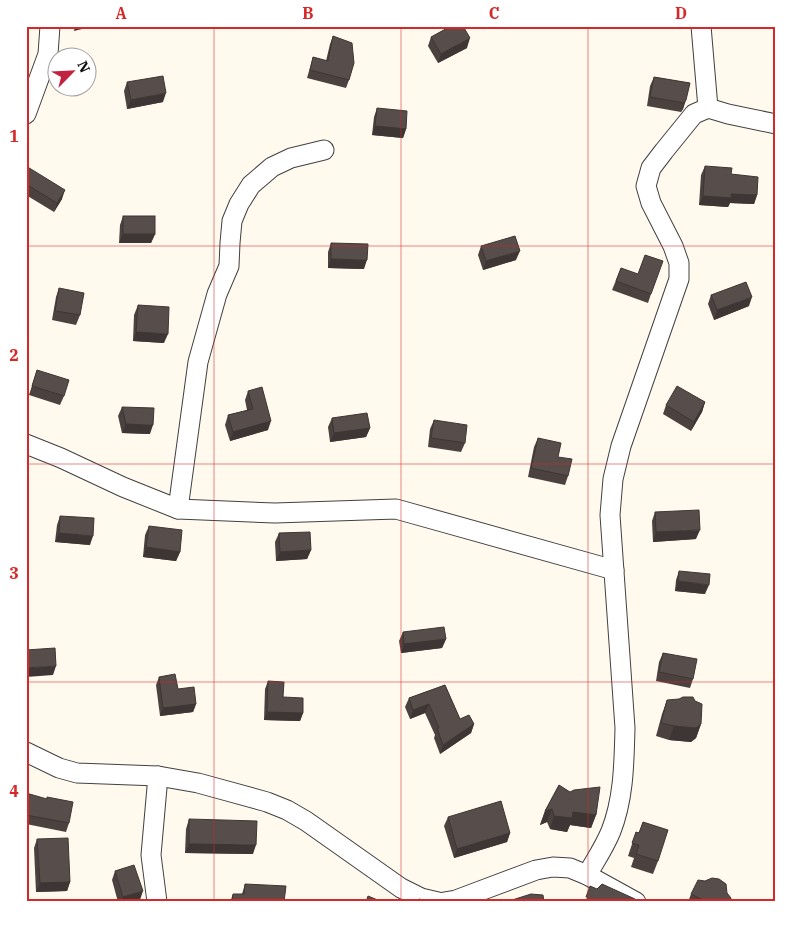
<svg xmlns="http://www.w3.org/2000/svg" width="802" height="928" font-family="'IBM Plex Serif',serif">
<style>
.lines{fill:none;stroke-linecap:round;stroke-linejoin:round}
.minor-casing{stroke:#414141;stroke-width:21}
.minor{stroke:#fff;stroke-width:19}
.wall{fill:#4b4240}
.shaded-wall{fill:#3d3634}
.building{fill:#574d4a;stroke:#3d3634}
.grid{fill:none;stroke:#d62828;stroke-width:1;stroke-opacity:0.55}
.neatline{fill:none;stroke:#d62828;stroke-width:2}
.grid-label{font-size:16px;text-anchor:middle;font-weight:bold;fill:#d62828}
</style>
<rect width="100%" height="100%" fill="#fff9ee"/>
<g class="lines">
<g class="minor-casing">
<g id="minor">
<polyline points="701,26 708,108"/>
<polyline points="26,114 48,54 50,26"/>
<polyline points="26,444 61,458 123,487 178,509 275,513 396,509 614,570"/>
<polyline points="178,509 198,362 217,294 229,266 230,243 232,221 239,204 251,185 272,167 291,158 324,150"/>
<polyline points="26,752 59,768 77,773 158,776 198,783 267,802 287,810 306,821 401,888 421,898 438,902"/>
<path d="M587,875C595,861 605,846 611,831C624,798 624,762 625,728L610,515L613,479L621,446L679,279V263L673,246L651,203L646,186L651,168L664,151L694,114L708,108L728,114L776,124"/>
<polyline points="157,902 151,855 158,776"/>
<polyline points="444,902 456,900 536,870 553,867 570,868 587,875 636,902"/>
</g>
</g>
<use href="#minor" class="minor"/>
</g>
<g class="wall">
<polygon points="333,36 349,80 346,88 307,78 313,57 326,61 330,44"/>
<polygon points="431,37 467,48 438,63 428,46"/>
<polygon points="654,77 690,83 683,109 681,112 647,106 650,86"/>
<polygon points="127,82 163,102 127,109 124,91"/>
<polygon points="377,108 406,129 403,138 372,135 374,117"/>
<polygon points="26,166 62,199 54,212 26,195"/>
<polygon points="705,166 731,174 757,195 754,204 730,203 728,207 699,205 701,175"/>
<polygon points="123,216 155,234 151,243 119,243 120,225"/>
<polygon points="331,243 364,269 328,268 328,252"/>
<polygon points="481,246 516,260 483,270 478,255"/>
<polygon points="621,268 651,294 648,303 612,290"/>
<polygon points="59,288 80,315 76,325 52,320 56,297"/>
<polygon points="711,295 749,306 714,320 708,304"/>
<polygon points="138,305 164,343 133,341 134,315"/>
<polygon points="37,370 64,396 60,405 29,395"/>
<polygon points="248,391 268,430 230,441 225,425 228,415 247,410 245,400"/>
<polygon points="705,402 702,412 691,431 663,414 666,405"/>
<polygon points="122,407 150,434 122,433 118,416"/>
<polygon points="332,418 370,428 366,437 330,442 328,427"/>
<polygon points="434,420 465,443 461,452 428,447 430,429"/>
<polygon points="538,438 558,457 568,476 565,485 528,477 534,447"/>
<polygon points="655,512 696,539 653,542 652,521"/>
<polygon points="60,516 90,545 55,542 57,525"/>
<polygon points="149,526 180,552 176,561 143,557 145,535"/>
<polygon points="279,533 311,550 307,559 276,561 275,542"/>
<polygon points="679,571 705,594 675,591 676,580"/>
<polygon points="403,632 446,639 442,648 401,653 399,641"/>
<polygon points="663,653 693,679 690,688 656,681 659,662"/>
<polygon points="159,677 178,689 196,704 193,712 160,716 156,685"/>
<polygon points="268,681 283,697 303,713 300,721 264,720 265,689"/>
<polygon points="445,685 460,719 474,724 471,733 440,754 434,738 435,735 425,713 410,719 405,707 409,698"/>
<polygon points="667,700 701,724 696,738 691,742 669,740 656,736 662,714"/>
<polygon points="559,785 596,815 591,828 570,825 567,832 550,829 547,822 540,825 545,811"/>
<polygon points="26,793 69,823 66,832 26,824"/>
<polygon points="448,817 510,833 507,842 454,858 444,826"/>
<polygon points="189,819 253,854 185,853 186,829"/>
<polygon points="643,822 658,861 653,874 631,867 634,858 628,856 636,832 639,833"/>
<polygon points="37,839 70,882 67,891 36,892 34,848"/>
<polygon points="115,871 140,900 134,902 118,902 112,880"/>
<polygon points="245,884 284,902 230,902 233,894 242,894"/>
<polygon points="727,893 730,902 688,902 691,894"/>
</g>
<g class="shaded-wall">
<polygon points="75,26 94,26 74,31"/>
<polygon points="470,38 467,48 438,63 441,54"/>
<polygon points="166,93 163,102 127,109 131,100"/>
<polygon points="686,100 683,109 681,112 684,103"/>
<polygon points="375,126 406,129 403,138 372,135"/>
<polygon points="65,190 62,199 54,212 57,203"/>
<polygon points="731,194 757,195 754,204 730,203 728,207 699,205 703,196"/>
<polygon points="123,234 155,234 151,243 119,243"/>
<polygon points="520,251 516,260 483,270 486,261"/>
<polygon points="331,259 367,260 364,269 328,268"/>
<polygon points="752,297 749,306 714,320 717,310"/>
<polygon points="136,332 168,334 164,343 133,341"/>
<polygon points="705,402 702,412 691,431 694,422"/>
<polygon points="271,421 268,430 230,441 233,432"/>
<polygon points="126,424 153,425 150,434 122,433"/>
<polygon points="370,428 366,437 330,442 334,433"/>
<polygon points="700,530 696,539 653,542 656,532"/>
<polygon points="59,533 93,536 90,545 55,542"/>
<polygon points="146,547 180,552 176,561 143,557"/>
<polygon points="311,550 307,559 276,561 280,552"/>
<polygon points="678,581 709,585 705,594 675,591"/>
<polygon points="446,639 442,648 401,653 404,644"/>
<polygon points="56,666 53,675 26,677 26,668"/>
<polygon points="196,704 193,712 160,716 163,708"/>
<polygon points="429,704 425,713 410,719 413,710"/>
<polygon points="267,712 303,713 300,721 264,720"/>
<polygon points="474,724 471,733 440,754 443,745"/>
<polygon points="701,724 696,738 691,742 669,740 674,726"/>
<polygon points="552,809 547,822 540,825 545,811"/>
<polygon points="573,812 596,815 591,828 570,825 567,832 550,829 554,816"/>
<polygon points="510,833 507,842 454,858 457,849"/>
<polygon points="189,844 256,845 253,854 185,853"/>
<polygon points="70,882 67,891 36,892 40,883"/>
<polygon points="143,891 140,900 134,902 122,902 123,897"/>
</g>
<g class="building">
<polygon points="451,26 463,26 470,38 441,54 431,37"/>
<polygon points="333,36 352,43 354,63 349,80 310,70 313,57 328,61"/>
<polygon points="163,76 166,93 131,100 127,82"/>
<polygon points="654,77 690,83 686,100 684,103 650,97"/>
<polygon points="377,108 407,111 406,129 375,126"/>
<polygon points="26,166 65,190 57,203 26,184"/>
<polygon points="705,166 732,168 731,174 758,177 757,195 731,194 732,198 703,196"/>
<rect x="123" y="216" width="32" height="18"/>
<polygon points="515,236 520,251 486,261 481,246"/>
<polygon points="331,243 368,244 367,260 331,259"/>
<polygon points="645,255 663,261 651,294 616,281 621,268 638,274"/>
<polygon points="746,282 752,297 717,310 711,295"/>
<polygon points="59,288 84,293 80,315 55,311"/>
<polygon points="138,305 169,307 168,334 136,332"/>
<polygon points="37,370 69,380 64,396 32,386"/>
<polygon points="677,386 705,402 694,422 666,405"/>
<polygon points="262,387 271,421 233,432 228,415 253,409 248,391"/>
<polygon points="122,407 154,408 153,425 126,424"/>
<polygon points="367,413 370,428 334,433 332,418"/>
<polygon points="434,420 467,425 465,443 431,438"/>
<polygon points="538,438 561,443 558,457 572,459 568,476 531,468"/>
<polygon points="699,510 700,530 656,532 655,512"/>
<polygon points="60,516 94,518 93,536 59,533"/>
<polygon points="149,526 182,530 180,552 146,547"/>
<polygon points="310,532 311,550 280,552 279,533"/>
<polygon points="679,571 710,574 709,585 678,581"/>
<polygon points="444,627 446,639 404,644 403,632"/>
<polygon points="55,648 56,666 26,668 26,650"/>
<polygon points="663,653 697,659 693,679 659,672"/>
<polygon points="175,674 178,689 194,687 196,704 163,708 159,677"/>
<polygon points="268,681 284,682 283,697 303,698 303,713 267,712"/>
<polygon points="445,685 460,719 469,715 474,724 443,745 437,728 439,728 429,704 413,710 409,698"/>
<polygon points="683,697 693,697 695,701 702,704 701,724 696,728 674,726 661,723 667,700 679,699"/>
<polygon points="559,785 570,792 574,790 600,787 596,815 573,812 572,818 554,816 552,809 545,811"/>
<polygon points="26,793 47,799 47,797 73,802 69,823 26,815"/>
<polygon points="501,801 510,833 457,849 448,817"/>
<polygon points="189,819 257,821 256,845 189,844"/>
<polygon points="643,822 668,830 658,861 636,854 639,845 632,843 636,832 639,833"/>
<polygon points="68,838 70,882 40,883 37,839"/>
<polygon points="134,865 143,891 123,897 115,871"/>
<polygon points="712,878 719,879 726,884 727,893 731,898 730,902 702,902 703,900 691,894 698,880 705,881"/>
<polygon points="245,884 286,886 284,902 266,901 266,902 232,902 233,894 244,894"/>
<polygon points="602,884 635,899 633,902 585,902 588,897 586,897 590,886 597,889"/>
<polygon points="531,894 543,895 544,902 509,902 509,901"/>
<polygon points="368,896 380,901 379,902 366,902"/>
<polygon points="419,899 430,902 418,902"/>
</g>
<path class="grid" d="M214,26V902M401,26V902M588,26V902M26,246H776M26,464H776M26,682H776"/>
<rect width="802" height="928" fill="none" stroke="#ffffff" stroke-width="55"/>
<g transform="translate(72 72) rotate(66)"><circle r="24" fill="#ffffff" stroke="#9f9f9f"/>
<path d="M0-4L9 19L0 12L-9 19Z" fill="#c2213f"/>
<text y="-8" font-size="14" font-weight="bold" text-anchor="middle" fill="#0e0e0e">N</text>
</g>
<rect x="28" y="28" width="746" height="872" class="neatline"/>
<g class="grid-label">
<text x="121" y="19">A</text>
<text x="308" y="19">B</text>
<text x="494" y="19">C</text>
<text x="681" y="19">D</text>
<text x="14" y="142">1</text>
<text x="14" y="361">2</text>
<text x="14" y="579">3</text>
<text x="14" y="797">4</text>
</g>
</svg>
